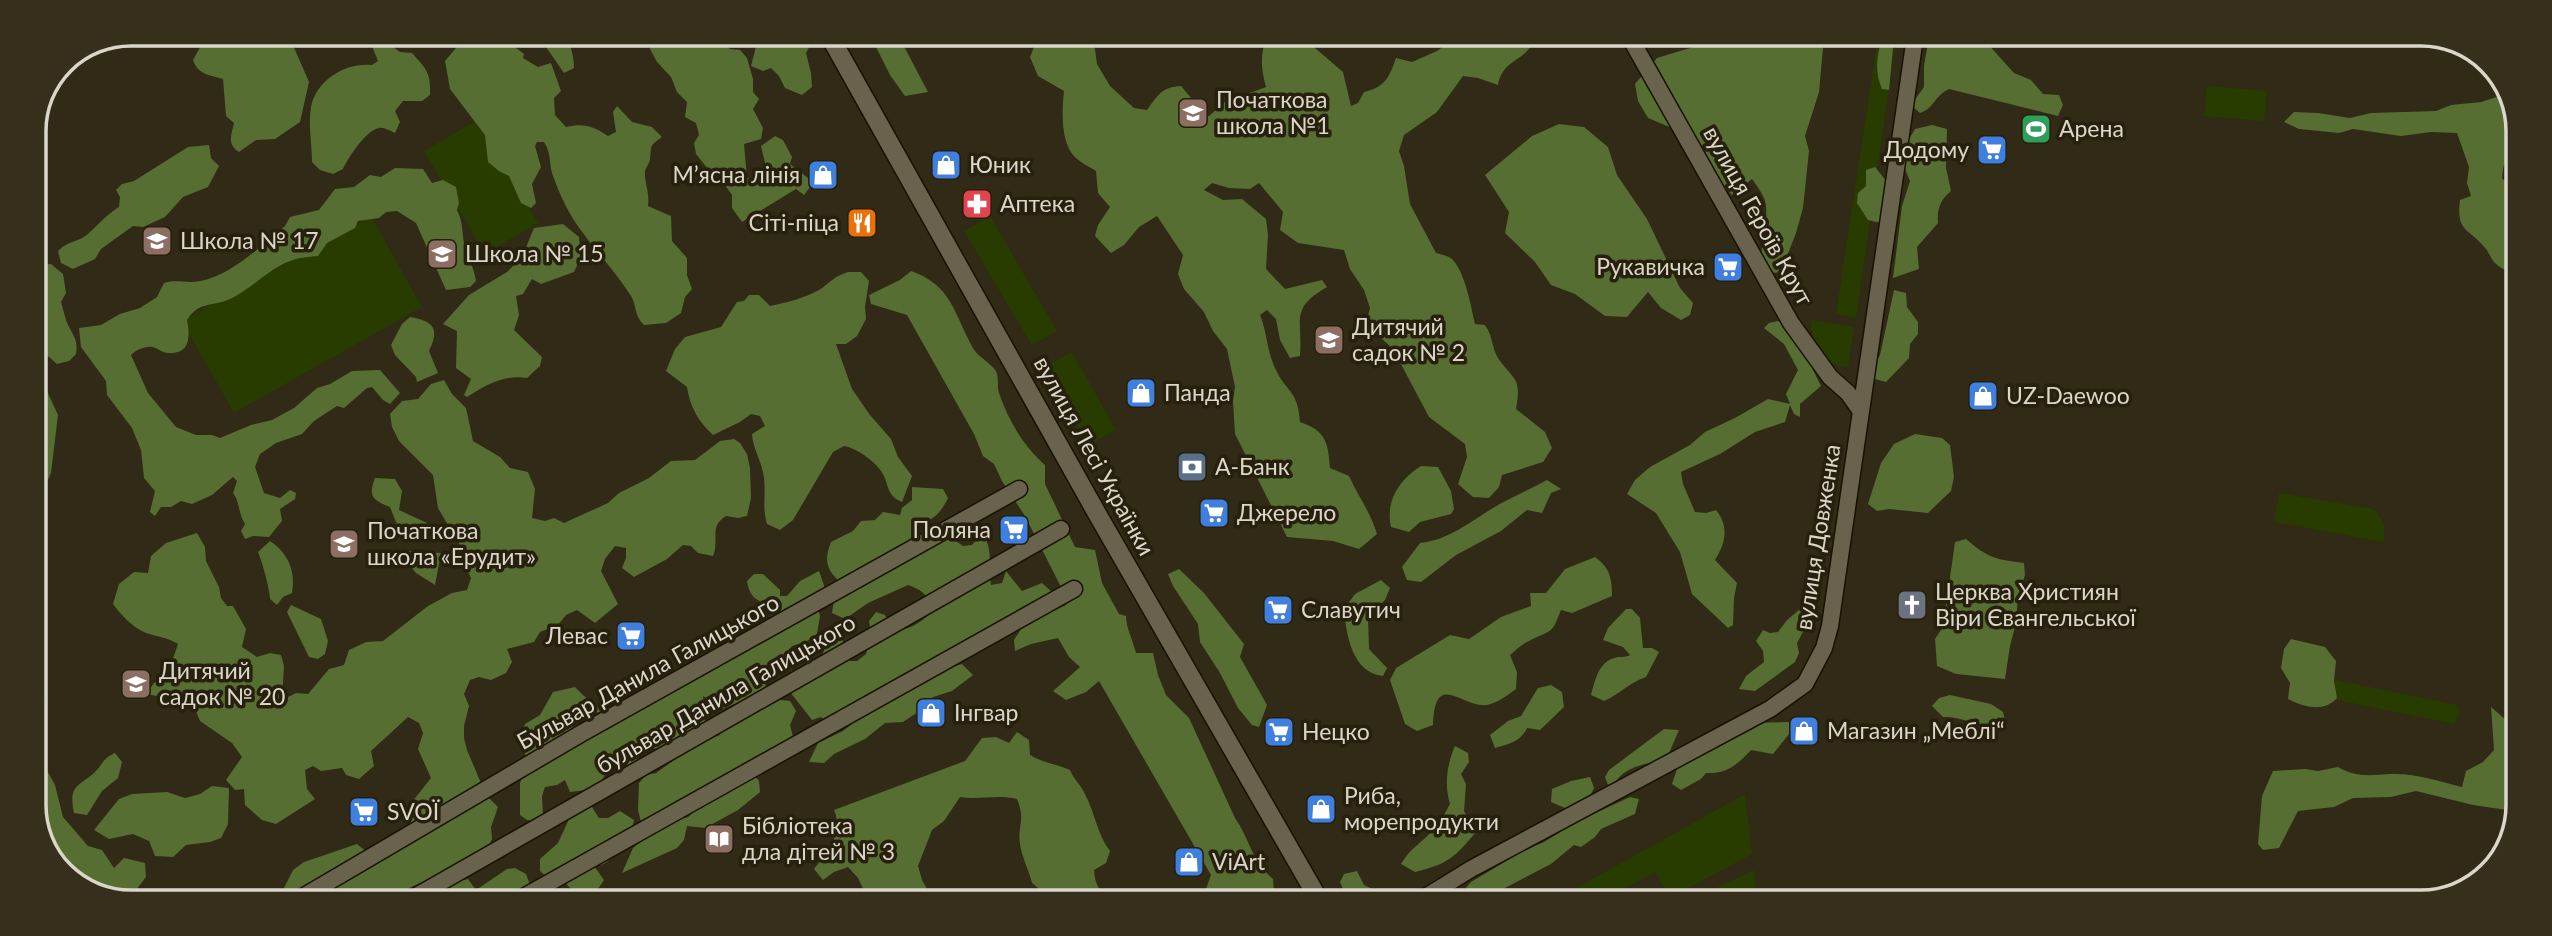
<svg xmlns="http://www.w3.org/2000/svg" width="2552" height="936" font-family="Lato,sans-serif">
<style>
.green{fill:#283c00}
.forest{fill:#566e31}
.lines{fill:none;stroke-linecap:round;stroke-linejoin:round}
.street-casing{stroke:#181202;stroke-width:19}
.secondary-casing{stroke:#181202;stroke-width:21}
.street{stroke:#69624c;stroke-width:16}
.secondary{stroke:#69624c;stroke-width:18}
.labels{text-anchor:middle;stroke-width:7;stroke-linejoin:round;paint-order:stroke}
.poi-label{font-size:23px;fill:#dad6ca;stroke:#27200d;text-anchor:start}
.street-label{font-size:23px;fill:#dad6ca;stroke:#27200d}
.rim{fill:none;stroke:#dad6ca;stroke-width:3.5}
</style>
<rect width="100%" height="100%" fill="#302a16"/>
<g class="green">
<polygon points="1878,37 1896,37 1856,318 1836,314"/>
<polygon points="2207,86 2267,91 2264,121 2204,116"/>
<polygon points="477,120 538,223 485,254 424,151"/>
<polygon points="371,216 422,307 234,413 182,321"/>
<polygon points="990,216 1057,331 1032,345 964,231"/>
<path d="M1811,320L1854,327L1848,367C1823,367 1811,342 1811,320Z"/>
<polygon points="1072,352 1116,430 1087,445 1044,368"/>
<polygon points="2279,493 2374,509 2384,523 2384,542 2274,522"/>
<polygon points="2311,675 2458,705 2459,715 2454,724 2308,694"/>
<polygon points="1745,794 1752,854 1670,898 1655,872 1619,892 1622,899 1617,901 1553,901"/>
<polygon points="1754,870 1757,901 1726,901 1718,887"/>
</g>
<g class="forest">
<path d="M204,33L276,34L292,43L309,82L300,122L275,139L256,140L239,152C227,144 231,136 234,123L226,116L223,79C210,75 198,75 193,60L204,40Z"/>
<path d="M363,34H394L393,47L400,52L412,53C426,69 431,72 430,95L422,101H403L395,111L400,122L395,133C390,131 384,127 379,128C366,130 348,158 343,169L333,174L320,170L312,162C312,145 308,124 311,107C316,80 346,62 372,65L378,61L369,39Z"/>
<path d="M472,34C490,34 510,42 524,54L523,58L538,67L551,63L561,91L554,98L555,115L566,127C584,123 593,126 608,136L616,132L613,112L617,106L632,122L652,127L662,137C648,147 652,145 650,160C649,164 646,167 645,171C644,182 650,193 648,206L671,216L672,241L687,258V275L692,289L685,297L681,313L666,323L644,325C634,316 637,306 631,296C611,264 577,233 562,198C558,190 555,181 552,173C549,161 551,153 544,142H537L535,146L541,167L532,184L536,203L531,208L521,203L509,176L499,171L488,162L485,135L450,89L445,61L466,36Z"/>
<path d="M537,34H570C569,48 574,53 574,68L564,73Z"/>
<polygon points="646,34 720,35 720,41 730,49 740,50 747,58 753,79 753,92 759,99 753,109 763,128 761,139 744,144 747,178 761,183 765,163 761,146 775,136 783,140 792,157 790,164 808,178 810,187 804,195 796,189 742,222 732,208 732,195 718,175 712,174 696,154 694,143 699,135 696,123 685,117 687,102 677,92 671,77 657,62 650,49"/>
<polygon points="759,35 810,35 812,42 806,53 811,73 812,87 802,95 785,88 779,76 771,68 763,71 751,66"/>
<polygon points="870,35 898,35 928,92 905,96 890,75"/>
<path d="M1039,35H1093L1097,64L1110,86L1134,108L1147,110C1158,95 1162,87 1181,86L1192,99L1196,118L1209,116L1225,102L1266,87C1261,69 1260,56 1266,38L1308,42L1343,72L1351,106L1358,103L1364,92C1385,87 1389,78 1396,58L1412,62L1437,51L1458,36H1535C1529,62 1503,57 1498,85L1478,78L1463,76L1437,112L1404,135L1399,151L1404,166L1410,204L1436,253C1442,255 1447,255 1452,259C1465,272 1471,306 1475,324L1485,325C1493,336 1492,349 1498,358C1514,381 1522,377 1516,409L1545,432L1552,448L1543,462L1502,475L1499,487L1489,498L1473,497L1458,484L1467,457L1465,444L1429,417L1393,349L1366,324L1370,308L1364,290L1350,269L1344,250L1298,243L1280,230L1283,212L1259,183L1250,189L1229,188L1212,183L1204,190L1223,200L1242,199L1266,219L1268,235L1266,269L1285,289L1322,280L1327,287C1289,309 1303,319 1300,356L1290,358L1280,340L1276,319L1267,310L1260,315C1267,332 1267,351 1275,368C1286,393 1298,389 1300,422C1326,431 1328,442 1330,468L1349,476C1358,496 1371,513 1377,534L1359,549L1333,541L1287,537L1235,434L1233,401L1235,387L1227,349L1213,331L1204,312L1184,289L1178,274L1183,255L1157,216L1139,227L1124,245L1111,253L1095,236L1098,225L1110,207L1098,193L1096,171C1090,167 1081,163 1076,158C1060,144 1062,110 1064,91L1038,76L1030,57Z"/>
<path d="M1726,37H1824L1819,92L1805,136L1809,151L1803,208L1796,233L1784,264V272L1770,273L1759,270C1760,252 1771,213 1764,198C1761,191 1756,185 1752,179L1732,195L1672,128L1648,118L1638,101L1635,84L1657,58Z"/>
<path d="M1887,37H1894L1889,90L1882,89C1875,73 1876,57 1882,40Z"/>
<path d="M1929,37H1986L1987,43L2014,73L2031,80L2043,94L2059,95L2063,105L2058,116L1949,89C1933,97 1935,108 1920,113L1911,105L1924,87V66Z"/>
<path d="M2500,96L2508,97L2519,123L2518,140C2507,149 2503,164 2502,178L2518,197L2517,285C2511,269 2506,273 2495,263C2491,259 2489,253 2486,249C2468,227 2456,233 2460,200L2471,196L2467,183L2469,167L2457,133L2431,132L2401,136L2353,129L2339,133L2299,129L2284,122L2294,112L2318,113L2350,118L2371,113L2436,111L2451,105L2481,102Z"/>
<polygon points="1559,124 1584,127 1608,147 1617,175 1647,219 1680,288 1693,303 1690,315 1681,320 1661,308 1648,292 1627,317 1605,316 1575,294 1551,285 1535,262 1505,233 1509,212 1485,175 1532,136"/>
<path d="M1932,125L1947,129L1946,168L1951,191C1940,200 1937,209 1938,223L1917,247L1919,269L1893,278L1902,206L1910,181L1902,162L1905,146L1915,129Z"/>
<path d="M209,145L211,158L219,166L208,187L183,197L165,217L143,227L133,226L101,249L95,259L73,269L61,263L58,251C67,241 79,242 88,234C99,224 106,215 119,207L120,197L116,190L122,184L134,181L188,147Z"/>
<polygon points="1875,167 1891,187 1885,224 1868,220 1857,203 1858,193 1866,186 1866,170"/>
<path d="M395,168L423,169L432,183L443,180L456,187L459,203L457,210C463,222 462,231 464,243C467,256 474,267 476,281L470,287L446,290L416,223L397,211L386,212L379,218L358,221L355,228L327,243L318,256C311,257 303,257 296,259C271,266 253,288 230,299C212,307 199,301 187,320C190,335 191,355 168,353C162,353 158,348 152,347C145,346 136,350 131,355L148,393L176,427L196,435H212L220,438L251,425L272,420L294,408L317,388L330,384L352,371L380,370L400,393L390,404L383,400L372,387L367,388L344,408L337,406L314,421L302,434L276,443L260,454L255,467L264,493L280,498L290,490L296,493L295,499L280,509L282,521L269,537L253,536L245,539L241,531L245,524C238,513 240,502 233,493L237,481L233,477L212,495L192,504L181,501L171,507H161L155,516L150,512L155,491L144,478L141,450L132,428L107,395L106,381L81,347L79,328L101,325L120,314L140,308L157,297L164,283C176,280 180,282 191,282C226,281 259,247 285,226L290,217L319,210L335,189L354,187L370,175L381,177Z"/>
<path d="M563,224L579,237L581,257L574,272L541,284L532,279L523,294L516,296L519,315L514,330L542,357L540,366L527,378C504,374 486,385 467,397L464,395L471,379L456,368L457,331L443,324L469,295L507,272L522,257L534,228Z"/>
<path d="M51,264L63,274L66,293L61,302C63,308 64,314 66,320C71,334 79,338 76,354L69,361L57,364L41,350L36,351V362L33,364V265Z"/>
<path d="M911,271C952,285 954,314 973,348C978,357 990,362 996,371C999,377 997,386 999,393C1009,422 1023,445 1045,465V484L1075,547L1095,550L1102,583L1119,614L1126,616C1126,628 1133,640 1136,653H1153L1158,675L1166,695L1189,718L1235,818C1251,841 1250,859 1273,879L1274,895L1272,900H1202L1211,875L1099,681L1086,692L1066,700L1053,691L1080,667L1069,657L1058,638L1031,644L1015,651L1014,640L1025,623L1066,605L1063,591L1025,516L1002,481L994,464L983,456L974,434L907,315L871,304L869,295L900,280Z"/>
<path d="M848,272H861L869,281L865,307L866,319L857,336L846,344H836L852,389L870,415L891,439L898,457L912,476L902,502C888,496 889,488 884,476C878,463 857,448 844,446L833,452L793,520L780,530L767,524C762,508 766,494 764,478C762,461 753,450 752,434L765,426L760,416L751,414L740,422L713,435C698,421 690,407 687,387L666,371L675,349L685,337L721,327L737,302L744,301L749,295H759L770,306C785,303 805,298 819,290C830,283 834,276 848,272Z"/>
<polygon points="1894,290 1906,293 1907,307 1918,322 1918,334 1910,344 1909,358 1886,382 1871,378 1871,372 1880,355"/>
<path d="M410,317C434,321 440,329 429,351L438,373L417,382L416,377L395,355L391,345L402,324Z"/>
<path d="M1778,321L1795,334L1821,386L1800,404V417L1794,414L1790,405L1785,422L1755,432L1720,454L1681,472L1683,484L1695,512L1706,513L1716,510C1729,526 1726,543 1715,560L1737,583L1734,598L1733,625L1728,628L1692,594L1680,552L1656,513L1627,494L1635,480L1650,467L1690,445L1705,432L1735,418L1768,399L1790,404L1786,394L1798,370L1784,344L1764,328L1769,323Z"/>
<polygon points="40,376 58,415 51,473 45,486 33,497 33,377"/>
<path d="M444,380L452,394L466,408L473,441L500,457L510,468L528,472L535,489L532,518L545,521L554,518L564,523L608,503L619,493L649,478L671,461L695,460L720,441L734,439L740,443L747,454L750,468L751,498L747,516L738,518L726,516C708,527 720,540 713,556L698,553L691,546L683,545L667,559L634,577L622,568L626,558V548L615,546L605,559L601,571L618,604L595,623L577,610L566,615L558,625L540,632L534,642L507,649L512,662L506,673L491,680L479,677L470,680L464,694L469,706L464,726V738L467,750L486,795L498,807L491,827L492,839L485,853L405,890L386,892L375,889L372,898H279L293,870L304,862L357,844L368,853L408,829L412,818L408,807L431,778L418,749L423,733L419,723L408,717L371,751L374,766L359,779L346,775L342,768L321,771L313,766L305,770L307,789L315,799L276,824L262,820L245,805L244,789L235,790L226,780L242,757L232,743L200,721L192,701L176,689L163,697L146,694L154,683L167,676L178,644C167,637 158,637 146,633C132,627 122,616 113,604L119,584L134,572L148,573L151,556L166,543L197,533L205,547L206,561L219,587L221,598L227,606H233L246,629L242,647L257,657L270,653L281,655L284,666L282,700L296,693L308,694L329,669L344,665L349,650L366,642L383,641L428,606L452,593L467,590L471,578L459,553V535L448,525L438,508L433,475L399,441L392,427L390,414L402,401L418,399L431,384Z"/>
<polygon points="1915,434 1942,438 1950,445 1954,477 1951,491 1928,513 1889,509 1877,511 1868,504 1881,463 1894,444"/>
<path d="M1421,466L1438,467L1451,491L1454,509L1451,514L1420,522L1409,532L1391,527C1385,501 1400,479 1421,466Z"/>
<path d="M375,478L395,479L402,491L399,510L427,523L429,528L423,534L402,537L390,507C372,500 368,496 375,478Z"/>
<path d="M1547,480L1561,489L1551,493L1542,513L1527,510L1501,531L1456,555L1421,582L1407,580L1402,567L1420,543C1450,540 1472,520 1498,505C1514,496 1531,489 1547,480Z"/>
<path d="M912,487L943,489L948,498C940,515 932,520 915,527L911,543L941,530L963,546L972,545L980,536L985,537C993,554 988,567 991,585L1002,583L1006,571L1022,591L1042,583L1053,593L831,725L821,717L812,720L790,692L821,659L829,635L837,634L847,646L850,661H857L866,654L871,632L869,621L876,612L885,615L893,631C909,630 918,624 930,614C927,595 927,592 908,585L868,603L845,619L832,613L837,579C825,568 825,557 831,542L853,531L861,521L875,520L883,512L900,515L902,508L912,500Z"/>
<path d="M1966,539C1989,559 1996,559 2024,563L2025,575L2018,596L2016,623L2010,646L2005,679L1956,674L1937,666L1935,639L1943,627L1955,542Z"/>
<path d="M270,541C288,553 296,571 292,593L283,597L277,605L270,599C270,590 262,561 258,552Z"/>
<polygon points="408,551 441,553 435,585 416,573 401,555"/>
<path d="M1595,557C1610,568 1612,578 1612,596L1572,613L1561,610C1551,636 1552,629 1529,641C1522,644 1516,650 1510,655L1517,672L1516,689C1508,695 1497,703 1487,705C1461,708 1435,669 1433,725L1417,731L1405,724L1390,680L1396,668L1450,635L1469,639L1501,617L1531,606L1530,593H1546L1565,569Z"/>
<polygon points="1179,569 1204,593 1244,644 1240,657 1267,705 1259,727 1252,725 1238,708 1220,673 1200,642 1198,624 1173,586 1168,574"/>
<path d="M819,571L826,591L816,599L820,616L817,634L806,642L792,646L784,655L770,661L762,670L766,687L759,694L722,709L703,696L705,723L675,745L646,750L630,766L617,760L609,764C604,785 592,790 570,792L565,780L557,785L545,787L542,796L543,814L537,821L527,820L520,815V783L529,759L520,748V737L525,724L540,715L553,692L575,687L585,697L595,701L600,712L591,713L583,706L577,709L571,717L575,734L773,618L770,607C757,599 750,599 747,581L754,574H763L780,590V596H787L800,581Z"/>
<path d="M1381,580L1390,588L1385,600L1368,616L1369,649L1387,668L1383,676C1352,673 1346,634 1344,609L1355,594Z"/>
<polygon points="291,605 321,619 328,641 325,654 318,659 309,657 287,612"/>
<path d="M1626,609H1632L1640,618L1643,648H1652L1659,652L1646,677C1630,682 1620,694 1604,701L1591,695C1595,681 1598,663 1614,658C1620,656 1624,658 1630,655L1623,647L1603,640L1608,628Z"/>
<polygon points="1799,610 1808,617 1804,630 1797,643 1799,653 1795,662 1755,691 1739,689 1746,676 1764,662 1763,651 1756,641 1763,630 1770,633 1778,632 1787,620"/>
<path d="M2291,639L2325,647L2336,661L2334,681L2337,698C2324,713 2303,707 2288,699L2290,683L2281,668L2284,649Z"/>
<polygon points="962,664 973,675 952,691 933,697 921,710 903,722 885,723 865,739 834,754 824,763 809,762 818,743 843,731 877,704 914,681 931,679 945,669"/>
<path d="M33,675C55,688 49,713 33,729Z"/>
<path d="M1551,685L1562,692L1564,707L1540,730L1527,728C1521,742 1509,744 1495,748L1490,735L1508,721L1521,716L1538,688Z"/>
<path d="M1950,695L1991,704L2003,712L2005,720C1982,733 1967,716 1943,717L1932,706L1939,698Z"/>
<polygon points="773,699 790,701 796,711 790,725 794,741 641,822 638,810 639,783 646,775 656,773 695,745 707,738 718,736 729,725 760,710"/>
<path d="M2491,707L2513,726L2515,722L2514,811L2473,805L2416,791L2391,797L2353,798L2334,807L2298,811L2279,848L2263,850L2258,844L2262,796L2273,771L2305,769L2318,771L2338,767C2357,778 2370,775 2391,774C2415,773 2439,781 2462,787L2466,771L2483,762L2494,750Z"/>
<path d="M1789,722V734L1773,754L1751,750C1737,765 1727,774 1706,773L1701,779L1681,790L1672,784L1678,766L1751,723Z"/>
<path d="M1664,729L1679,730L1667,758C1648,765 1627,764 1615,783L1608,785L1605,777L1609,770Z"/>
<path d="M1017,732L1029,740L1030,755C1043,763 1056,764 1070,770C1074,780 1081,785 1085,794C1095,813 1097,834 1110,851L1106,863L1094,870C1095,884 1099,892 1111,900H1043V892L1032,883C1029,870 1022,858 1020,844C1017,826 1026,820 1017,799C998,794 979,800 960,797L944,821L932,830L918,866L922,880L933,900L868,899L858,878L848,867L834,872L823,880L814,869C827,853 844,832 834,810L965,761L982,738L996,737L1009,743Z"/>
<polygon points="33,745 55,785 63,817 88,846 102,850 114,868 124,858 145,863 146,877 130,898 99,898 53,865 33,813"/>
<path d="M1455,746L1468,753L1469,762L1461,774L1466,784L1464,811L1476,832C1454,858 1448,864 1415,872L1401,864C1410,848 1423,842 1434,829C1441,822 1445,813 1450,804C1444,785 1447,764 1455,746Z"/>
<path d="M115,753L122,762L118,778L102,791L87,815L74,813C68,784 79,787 95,772C104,763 102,759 115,753Z"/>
<polygon points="753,774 759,781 760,792 738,810 705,828 687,826 684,840 677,848 622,873 633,848 642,841 665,824 688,817 709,799 724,794 741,777"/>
<polygon points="1590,777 1594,788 1589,798 1579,801 1574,812 1551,802 1552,789 1571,781"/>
<polygon points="212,786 229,788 228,824 221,838 210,842 186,845 173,857 155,856 149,841 133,834 109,839 94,830 119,799 132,794 167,792 185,798 200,794"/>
<polygon points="1630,797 1639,799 1635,814 1601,829 1595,837 1581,847 1574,845 1551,864 1480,901 1436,901 1459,896 1471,882 1523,851 1544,842 1578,821"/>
<path d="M590,804L599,818H608L620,811L634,820C632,833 617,856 605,863C602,865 598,865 594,866L604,880C596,893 591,896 576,895L565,882L558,887L540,871V859L558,843L570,817Z"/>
<path d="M515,868L526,874L530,885L525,896L521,899L437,898C446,888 454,881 468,879L476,890L507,869Z"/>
<polygon points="1357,871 1364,885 1377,891 1384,901 1348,900 1340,882 1344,874"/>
</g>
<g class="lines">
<g class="street-casing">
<g id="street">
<polyline points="1629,36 1791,323 1830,377 1848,393 1860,410"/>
<polyline points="301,898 582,733 1019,489"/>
<polyline points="413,898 1061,529"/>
<polyline points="520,899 1074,589"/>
<polyline points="1419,901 1471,869 1770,709 1805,684 1824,648 1830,626 1915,37"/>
</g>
</g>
<g class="secondary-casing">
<polyline id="secondary" points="829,35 1095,510 1319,900"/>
</g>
<use href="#street" class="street"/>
<use href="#secondary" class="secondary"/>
</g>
<defs>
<g id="school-square" transform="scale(1.575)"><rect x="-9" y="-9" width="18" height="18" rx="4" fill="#8d6e63" stroke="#27200d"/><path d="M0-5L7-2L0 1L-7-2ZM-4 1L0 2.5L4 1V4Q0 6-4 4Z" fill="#fff"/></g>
<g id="stadium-square" transform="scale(1.575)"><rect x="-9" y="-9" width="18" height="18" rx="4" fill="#2e9e5b" stroke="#27200d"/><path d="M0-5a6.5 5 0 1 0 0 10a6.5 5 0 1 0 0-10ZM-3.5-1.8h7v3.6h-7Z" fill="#fff"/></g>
<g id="supermarket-square" transform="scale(1.575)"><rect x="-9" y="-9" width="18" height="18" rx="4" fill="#3f7fe0" stroke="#27200d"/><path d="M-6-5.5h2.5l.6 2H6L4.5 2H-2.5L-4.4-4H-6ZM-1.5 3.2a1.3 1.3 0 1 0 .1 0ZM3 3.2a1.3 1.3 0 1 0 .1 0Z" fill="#fff"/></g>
<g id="shop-square" transform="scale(1.575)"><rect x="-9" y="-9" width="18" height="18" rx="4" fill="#3f7fe0" stroke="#27200d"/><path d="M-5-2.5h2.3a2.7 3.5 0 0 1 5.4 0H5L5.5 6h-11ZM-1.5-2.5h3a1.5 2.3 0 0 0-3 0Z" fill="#fff"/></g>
<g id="pharmacy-square" transform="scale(1.575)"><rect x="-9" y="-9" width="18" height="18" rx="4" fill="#e0444e" stroke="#27200d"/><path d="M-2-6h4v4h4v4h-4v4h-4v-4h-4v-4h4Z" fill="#fff"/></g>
<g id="restaurant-square" transform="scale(1.575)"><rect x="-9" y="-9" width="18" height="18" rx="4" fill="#e8710a" stroke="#27200d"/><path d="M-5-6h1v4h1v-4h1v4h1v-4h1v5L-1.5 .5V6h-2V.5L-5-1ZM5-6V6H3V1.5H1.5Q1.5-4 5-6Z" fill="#fff"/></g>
<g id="bank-square" transform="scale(1.575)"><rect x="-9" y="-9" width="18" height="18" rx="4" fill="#5c6f8a" stroke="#27200d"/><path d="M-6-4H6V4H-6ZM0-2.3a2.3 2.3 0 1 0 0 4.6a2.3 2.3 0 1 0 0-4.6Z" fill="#fff"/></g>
<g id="church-square" transform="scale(1.575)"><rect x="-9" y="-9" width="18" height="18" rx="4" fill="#6b7280" stroke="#27200d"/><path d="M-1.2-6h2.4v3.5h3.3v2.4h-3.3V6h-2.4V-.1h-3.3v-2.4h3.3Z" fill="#fff"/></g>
<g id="library-square" transform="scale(1.575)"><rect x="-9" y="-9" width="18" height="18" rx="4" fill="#8d6e63" stroke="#27200d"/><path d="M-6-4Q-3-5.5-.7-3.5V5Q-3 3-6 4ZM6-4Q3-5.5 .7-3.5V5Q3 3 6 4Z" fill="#fff"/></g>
</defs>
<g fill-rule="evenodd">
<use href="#school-square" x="1193" y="113"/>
<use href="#stadium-square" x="2036" y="129"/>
<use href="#supermarket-square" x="1992" y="150"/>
<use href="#shop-square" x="946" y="165"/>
<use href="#shop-square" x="823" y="175"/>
<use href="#pharmacy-square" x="977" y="204"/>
<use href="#restaurant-square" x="862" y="223"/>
<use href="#school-square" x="157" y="241"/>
<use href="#school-square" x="442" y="254"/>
<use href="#supermarket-square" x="1728" y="267"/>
<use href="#school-square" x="1329" y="340"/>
<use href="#shop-square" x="1141" y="393"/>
<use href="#shop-square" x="1983" y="396"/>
<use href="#bank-square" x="1192" y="467"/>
<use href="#supermarket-square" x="1214" y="513"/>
<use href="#supermarket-square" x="1014" y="530"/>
<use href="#school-square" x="344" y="544"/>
<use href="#church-square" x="1912" y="605"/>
<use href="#supermarket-square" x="1278" y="610"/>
<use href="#supermarket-square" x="631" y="636"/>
<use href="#school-square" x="136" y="684"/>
<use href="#shop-square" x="931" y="713"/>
<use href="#shop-square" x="1804" y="731"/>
<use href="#supermarket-square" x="1279" y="732"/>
<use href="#shop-square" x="1321" y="809"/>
<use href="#supermarket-square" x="364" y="812"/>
<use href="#library-square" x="719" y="839"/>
<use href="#shop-square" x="1189" y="862"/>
</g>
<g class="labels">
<g class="poi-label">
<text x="1216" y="108">Початкова<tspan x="1216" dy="26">школа №1</tspan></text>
<text x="2059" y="137">Арена</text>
<text x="1969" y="158" text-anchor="end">Додому</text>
<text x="969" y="173">Юник</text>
<text x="800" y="183" text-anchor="end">Мʼясна лінія</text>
<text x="1000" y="212">Аптека</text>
<text x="839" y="231" text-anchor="end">Сіті-піца</text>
<text x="180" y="249">Школа № 17</text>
<text x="465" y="262">Школа № 15</text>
<text x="1705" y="275" text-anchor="end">Рукавичка</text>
<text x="1352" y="335">Дитячий<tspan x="1352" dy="26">садок № 2</tspan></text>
<text x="1164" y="401">Панда</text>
<text x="2006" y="404">UZ-Daewoo</text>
<text x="1215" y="475">А-Банк</text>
<text x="1237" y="521">Джерело</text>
<text x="991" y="538" text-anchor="end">Поляна</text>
<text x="367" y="539">Початкова<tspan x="367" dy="26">школа «Ерудит»</tspan></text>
<text x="1935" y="600">Церква Християн<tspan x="1935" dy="26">Віри Євангельської</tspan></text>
<text x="1301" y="618">Славутич</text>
<text x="608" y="644" text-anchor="end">Левас</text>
<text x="159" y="679">Дитячий<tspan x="159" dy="26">садок № 20</tspan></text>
<text x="954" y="721">Інгвар</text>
<text x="1827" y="739">Магазин „Меблі“</text>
<text x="1302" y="740">Нецко</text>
<text x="1344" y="804">Риба,<tspan x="1344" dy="26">морепродукти</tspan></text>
<text x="387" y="820">SVOЇ</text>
<text x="742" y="834">Бібліотека<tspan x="742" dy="26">дла дітей № 3</tspan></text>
<text x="1212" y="870">ViArt</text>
</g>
<g class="street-label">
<text transform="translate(1758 216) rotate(61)" y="8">вулиця Героїв Крут</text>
<text transform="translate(1094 456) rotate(61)" y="8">вулиця Лесі Українки</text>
<text transform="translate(1818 537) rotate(-81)" y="8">вулиця Довженка</text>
<text transform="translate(648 672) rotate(-29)" y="8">Бульвар Данила Галицького</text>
<text transform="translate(726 694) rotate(-30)" y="8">бульвар Данила Галицького</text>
</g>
</g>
<path d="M0 0H2552V936H0ZM131 46H2421A85 85 0 0 1 2506 131V805A85 85 0 0 1 2421 890H131A85 85 0 0 1 46 805V131A85 85 0 0 1 131 46Z" fill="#352f1c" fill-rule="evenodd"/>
<path class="rim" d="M131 46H2421A85 85 0 0 1 2506 131V805A85 85 0 0 1 2421 890H131A85 85 0 0 1 46 805V131A85 85 0 0 1 131 46Z"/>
</svg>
